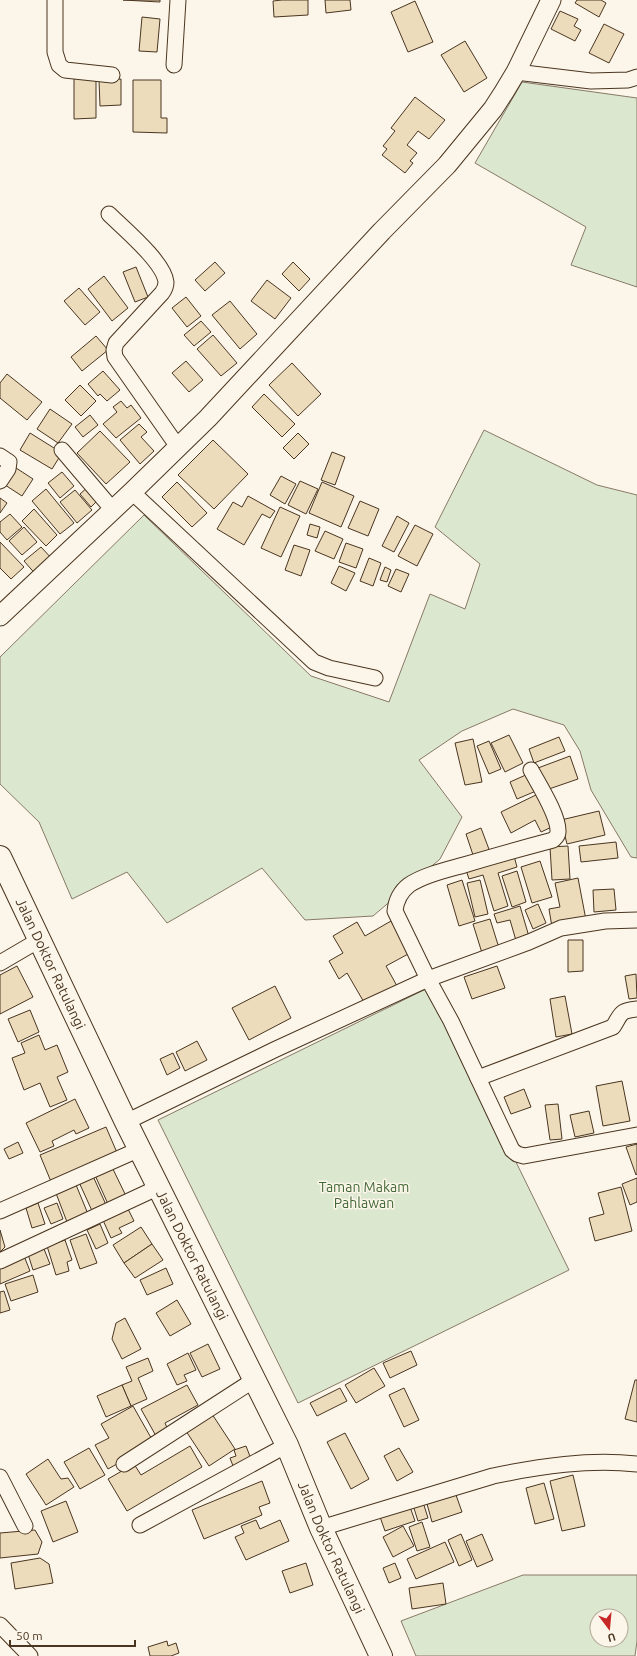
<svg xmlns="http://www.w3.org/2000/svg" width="637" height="1656" font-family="Ubuntu,sans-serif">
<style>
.green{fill:#dce7d0;stroke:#887966;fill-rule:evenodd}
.building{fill:#ecdcbc;stroke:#4a3520}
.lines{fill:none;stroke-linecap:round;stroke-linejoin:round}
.minor-casing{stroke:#4a3520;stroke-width:17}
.tertiary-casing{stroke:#4a3520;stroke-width:21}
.trunk-casing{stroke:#4a3520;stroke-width:24}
.minor{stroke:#fbf6e9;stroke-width:15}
.tertiary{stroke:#fbf6e9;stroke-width:19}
.trunk{stroke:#fbf6e9;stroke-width:22}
.labels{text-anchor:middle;stroke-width:3;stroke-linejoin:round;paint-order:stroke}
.street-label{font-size:14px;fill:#4a3520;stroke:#fbf6e9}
.park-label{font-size:14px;fill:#436837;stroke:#fbf6e9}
</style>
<rect width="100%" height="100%" fill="#fbf6e9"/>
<g class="green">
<polygon points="522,82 637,98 637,287 571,265 586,227 475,163"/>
<polygon points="484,430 597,485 637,495 637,858 631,857 591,790 580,751 564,725 513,709 462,731 419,760 462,817 440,859 373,916 305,920 262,868 167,923 127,872 72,899 39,822 0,784 0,657 144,515 311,676 389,702 430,594 465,609 480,564 435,527"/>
<polygon points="430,987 569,1270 298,1403 158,1120"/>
<path d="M523,1575H637V1641L635,1656H416L401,1621ZM597,1616H621V1640H597Z"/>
</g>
<g class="building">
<polygon points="123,0 160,0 160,2"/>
<polygon points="282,0 308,0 308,15 274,17 273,1"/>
<polygon points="325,0 350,0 351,10 326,13"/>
<polygon points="577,0 601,0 606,3 599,17 575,3"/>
<polygon points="415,1 433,42 408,52 391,12"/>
<polygon points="560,11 578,19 574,26 581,30 575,41 551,29"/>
<polygon points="142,17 160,19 157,52 139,51"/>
<polygon points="604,24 624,34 609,63 589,53"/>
<polygon points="465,41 487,78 464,92 441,55"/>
<polygon points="74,76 96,76 96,118 74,119"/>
<polygon points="121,79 121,105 100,106 99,80"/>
<polygon points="133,80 161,80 161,118 167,118 167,133 133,132"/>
<polygon points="415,97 445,120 429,139 418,131 407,145 417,153 410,161 413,163 405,173 382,155 387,149 383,146 395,131 391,128"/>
<polygon points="215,262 225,273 205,291 195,280"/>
<polygon points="293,262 310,279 299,291 282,274"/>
<polygon points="136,267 148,297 135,302 123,272"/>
<polygon points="104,276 128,308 112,321 88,289"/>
<polygon points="267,280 291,298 275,319 251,301"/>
<polygon points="79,288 100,312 85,325 64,301"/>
<polygon points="186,297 201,316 187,327 172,308"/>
<polygon points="230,301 257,334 240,349 212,315"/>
<polygon points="201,321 211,332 194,346 184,335"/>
<polygon points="213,335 237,363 221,376 197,349"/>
<polygon points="96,336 108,350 82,371 71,357"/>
<polygon points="186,361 203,380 189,392 172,373"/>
<polygon points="292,363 321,394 298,416 269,385"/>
<polygon points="103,371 120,390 107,401 100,394 98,396 88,384"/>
<polygon points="7,374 42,402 27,420 0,398 0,383"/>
<polygon points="80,385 96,401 81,416 65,400"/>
<polygon points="264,394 295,424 282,437 252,407"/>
<polygon points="121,401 127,408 131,405 141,418 116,438 103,424 117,412 113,407"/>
<polygon points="50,409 72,424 58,443 37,429"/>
<polygon points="90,415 98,425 83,437 75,427"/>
<polygon points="139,424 147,432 141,437 154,451 140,464 120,440"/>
<polygon points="100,431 130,462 106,484 77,453"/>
<polygon points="30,433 62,453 52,469 20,450"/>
<polygon points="298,433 309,444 294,459 283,448"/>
<polygon points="213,440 248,474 214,509 178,475"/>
<polygon points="332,452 345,457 335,485 321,480"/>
<polygon points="13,466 33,479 22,496 2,483"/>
<polygon points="62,472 74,486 60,498 48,483"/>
<polygon points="281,476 296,484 285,504 270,495"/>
<polygon points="300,481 318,489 306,514 288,505"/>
<polygon points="177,482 207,513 192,527 162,497"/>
<polygon points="322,482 354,496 341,527 309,513"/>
<polygon points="89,486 100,498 91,507 80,494"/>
<polygon points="46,489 74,523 60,534 32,501"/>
<polygon points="75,490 92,510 77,523 60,502"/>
<polygon points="248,496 275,511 270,518 262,514 244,545 217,529 233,502 242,507"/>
<polygon points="0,498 7,503 0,513"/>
<polygon points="360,501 379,509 368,536 348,528"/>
<polygon points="280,507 300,516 281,557 261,548"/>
<polygon points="34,509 57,535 46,546 22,521"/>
<polygon points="10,514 22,527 7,540 0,532 0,522"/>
<polygon points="397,516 409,523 394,552 382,546"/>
<polygon points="310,524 320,527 317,538 307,535"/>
<polygon points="415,525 433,534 417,566 398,556"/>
<polygon points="24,527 37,542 22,555 9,541"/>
<polygon points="325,531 343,539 334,559 315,551"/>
<polygon points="0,542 24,567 11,579 0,568"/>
<polygon points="346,543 363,549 356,568 339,562"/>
<polygon points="294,545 310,550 301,576 285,570"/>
<polygon points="41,547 55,562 38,577 24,561"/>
<polygon points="369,558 381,563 373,586 360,581"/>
<polygon points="339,566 355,573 346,591 331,583"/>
<polygon points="385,567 391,570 387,582 380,580"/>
<polygon points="396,569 409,574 401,592 388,586"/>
<polygon points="509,735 523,763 505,772 491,743"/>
<polygon points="559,737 565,751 534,763 529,749"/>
<polygon points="473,739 482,782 465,785 455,743"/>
<polygon points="489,741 501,769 489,774 477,746"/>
<polygon points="570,756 578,779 546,790 538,768"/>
<polygon points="528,774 536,791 517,799 510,782"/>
<polygon points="540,793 556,825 541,832 535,820 511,833 501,812"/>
<polygon points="599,811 605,835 567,844 561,820"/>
<polygon points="481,828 490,852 474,858 466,834"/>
<polygon points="616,842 618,858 581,862 579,846"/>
<polygon points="568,846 570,879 552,880 550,847"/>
<polygon points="514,856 517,867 498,873 508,906 494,911 483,875 469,879 466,870"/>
<polygon points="540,861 552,897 532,903 521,867"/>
<polygon points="517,871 526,902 512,907 502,876"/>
<polygon points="578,878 586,920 552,927 549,909 560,907 555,883"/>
<polygon points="462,880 475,921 459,926 447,885"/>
<polygon points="480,880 488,914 475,917 467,883"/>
<polygon points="614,889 616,910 594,912 593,890"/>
<polygon points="538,904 546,923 533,929 525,910"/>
<polygon points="520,906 530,940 517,944 510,920 497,923 494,914"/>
<polygon points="490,919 499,948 482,953 473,924"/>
<polygon points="391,921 410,953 386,966 397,986 365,1004 347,973 339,979 329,961 343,953 333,936 357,922 365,936"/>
<polygon points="568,940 583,940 583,971 568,972"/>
<polygon points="17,966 33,997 0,1014 0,975"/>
<polygon points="497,966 505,988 472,999 464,977"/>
<polygon points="636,974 637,998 629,999 625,976"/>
<polygon points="275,986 291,1018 249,1040 232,1008"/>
<polygon points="565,996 572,1034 556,1037 550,999"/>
<polygon points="30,1010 39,1032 18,1042 8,1019"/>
<polygon points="39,1035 45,1050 57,1045 68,1072 57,1077 67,1100 50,1107 40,1083 24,1090 12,1058 25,1053 21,1043"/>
<polygon points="197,1041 207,1060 185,1071 176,1052"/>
<polygon points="173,1053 180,1068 167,1075 160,1059"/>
<polygon points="622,1081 630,1121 603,1126 596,1086"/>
<polygon points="524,1089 531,1107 511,1114 504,1097"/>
<polygon points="75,1099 89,1128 76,1134 74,1130 52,1141 54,1146 40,1152 26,1123"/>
<polygon points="558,1104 562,1139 550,1140 545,1105"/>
<polygon points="589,1111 594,1133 575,1137 570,1115"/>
<polygon points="106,1127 118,1155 52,1184 40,1155"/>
<polygon points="18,1142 23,1153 9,1159 4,1149"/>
<polygon points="637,1144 637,1174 636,1175 626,1147"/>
<polygon points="111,1165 126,1196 108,1204 94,1173"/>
<polygon points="92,1174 107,1207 93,1213 78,1180"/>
<polygon points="637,1178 637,1202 630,1205 622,1184"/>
<polygon points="74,1180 88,1214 67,1222 54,1188"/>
<polygon points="621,1187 632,1231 595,1241 589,1218 604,1214 598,1193"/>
<polygon points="38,1203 45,1224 32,1228 26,1208"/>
<polygon points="57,1203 63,1219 51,1224 44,1208"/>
<polygon points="127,1207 134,1221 119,1228 122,1233 111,1238 102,1218"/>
<polygon points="100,1224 108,1243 96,1249 87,1230"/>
<polygon points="141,1227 152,1244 124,1263 113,1245"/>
<polygon points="0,1230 5,1247 0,1252"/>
<polygon points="86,1234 97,1263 80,1269 70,1240"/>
<polygon points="65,1240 72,1260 67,1262 69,1271 56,1275 47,1246"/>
<polygon points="152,1244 163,1260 135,1278 124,1263"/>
<polygon points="44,1249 50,1264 33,1270 28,1254"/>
<polygon points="24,1256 30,1271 0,1284 0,1266"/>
<polygon points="166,1268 173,1284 147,1295 140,1280"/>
<polygon points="33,1275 38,1292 11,1301 5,1284"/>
<polygon points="4,1291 10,1310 0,1313 0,1292"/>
<polygon points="177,1300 191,1324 170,1336 156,1313"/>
<polygon points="125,1318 141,1349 122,1359 112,1339 116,1323"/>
<polygon points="208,1344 220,1369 202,1377 190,1353"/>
<polygon points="411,1351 417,1365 390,1378 383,1363"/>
<polygon points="188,1353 196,1370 184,1375 187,1381 177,1385 167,1364"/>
<polygon points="148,1358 153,1371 138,1378 147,1399 131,1406 122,1385 132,1381 126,1367"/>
<polygon points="374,1368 385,1386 356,1403 345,1385"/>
<polygon points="635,1380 637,1380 637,1422 625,1419"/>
<polygon points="122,1385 131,1406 106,1417 97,1396"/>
<polygon points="187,1385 198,1405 165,1423 168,1430 156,1436 141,1409"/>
<polygon points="340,1388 347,1401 317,1416 310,1403"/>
<polygon points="404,1388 419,1420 404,1427 389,1395"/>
<polygon points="133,1406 154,1443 108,1469 95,1445 109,1438 101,1424"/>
<polygon points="210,1411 235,1449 209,1466 184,1428"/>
<polygon points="345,1433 369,1479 351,1489 327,1442"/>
<polygon points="190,1446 202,1467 127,1511 108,1479 134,1464 141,1475"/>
<polygon points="246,1446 251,1459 233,1466 230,1458 236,1456 234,1450"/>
<polygon points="89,1448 105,1475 80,1489 64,1462"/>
<polygon points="399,1448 413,1472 397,1481 384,1456"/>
<polygon points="48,1459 61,1479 68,1478 74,1487 46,1505 26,1474"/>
<polygon points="573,1475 585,1526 562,1531 550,1481"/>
<polygon points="262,1481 270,1503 259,1507 262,1515 204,1539 192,1510"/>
<polygon points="544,1483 554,1519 535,1524 526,1488"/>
<polygon points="456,1495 462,1512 432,1522 427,1504"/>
<polygon points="422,1499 428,1518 418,1521 412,1502"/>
<polygon points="66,1501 78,1532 53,1542 41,1511"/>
<polygon points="409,1504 415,1521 385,1531 379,1514"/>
<polygon points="256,1520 260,1529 280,1520 289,1541 246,1560 235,1537 244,1533 241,1526"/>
<polygon points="422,1522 430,1547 417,1551 409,1527"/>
<polygon points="403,1526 414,1546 393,1557 383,1537"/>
<polygon points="35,1530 42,1542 38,1554 0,1558 0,1533"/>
<polygon points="461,1534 472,1560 459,1566 448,1540"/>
<polygon points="482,1534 493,1560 477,1567 466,1541"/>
<polygon points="445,1542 454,1562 416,1579 407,1559"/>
<polygon points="40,1558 49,1564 53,1583 15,1589 11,1563"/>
<polygon points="306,1563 313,1585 290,1593 282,1571"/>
<polygon points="395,1563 401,1578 389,1583 383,1568"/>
<polygon points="443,1583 446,1604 412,1609 409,1588"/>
<polygon points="167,1641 168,1646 176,1643 179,1653 171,1656 150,1656 148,1647"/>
</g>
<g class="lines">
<g class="minor-casing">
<g id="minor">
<polyline points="55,0 55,52 59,65 65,70 112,75"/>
<polyline points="174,65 178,0"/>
<polyline points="516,72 591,81 628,80 637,77"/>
<path d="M109,214C123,228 164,262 166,282C166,287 165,289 162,293L116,343L114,350L115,357L178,447"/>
<polyline points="62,450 113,510"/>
<polyline points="0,456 9,462 8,469 0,481"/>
<polyline points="132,492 314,662 329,668 375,678"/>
<path d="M531,770C539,785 559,816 558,832C558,836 556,837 553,840C523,848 494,856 464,865C446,870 424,875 409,885C400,892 396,901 395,911L428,979L451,1021L512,1150L517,1154L524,1156L637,1135"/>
<polyline points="0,963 41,939"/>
<path d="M478,1078L613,1027C622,1013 619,1011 637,1009"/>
<polyline points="126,1122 274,1050 428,979 529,942 561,928 605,921 637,920"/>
<polyline points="0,1211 140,1149"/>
<polyline points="0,1261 159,1187"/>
<polyline points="124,1464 254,1380"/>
<polyline points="0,1477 25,1526"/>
<polyline points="140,1525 287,1445"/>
<path d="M321,1528L493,1476C541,1466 588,1459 637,1464"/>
<polyline points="0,1625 30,1656"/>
</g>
</g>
<g class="tertiary-casing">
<polyline id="tertiary" points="0,616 132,492 208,418 382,231 447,165 493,109 504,92 516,72 551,0"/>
</g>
<g class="trunk-casing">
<g id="trunk">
<path id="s1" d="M0,857L126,1122L287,1445L321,1528L381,1656"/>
</g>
</g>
<use href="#minor" class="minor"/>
<use href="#tertiary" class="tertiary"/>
<use href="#trunk" class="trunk"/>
</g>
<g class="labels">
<g class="street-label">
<text dy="5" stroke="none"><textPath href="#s1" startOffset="118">Jalan Doktor Ratulangi</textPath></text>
<text dy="5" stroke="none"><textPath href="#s1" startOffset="442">Jalan Doktor Ratulangi</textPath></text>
<text dy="5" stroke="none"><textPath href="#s1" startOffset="766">Jalan Doktor Ratulangi</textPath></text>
</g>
<g class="park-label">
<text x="364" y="1192">Taman Makam<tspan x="364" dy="16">Pahlawan</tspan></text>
</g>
</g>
<g transform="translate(609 1628) rotate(164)"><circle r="19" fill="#fbf6e9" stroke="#b4a999"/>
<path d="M0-3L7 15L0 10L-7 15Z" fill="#c62828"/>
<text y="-6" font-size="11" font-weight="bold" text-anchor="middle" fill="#4a3520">U</text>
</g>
<path d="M10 1640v6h125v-6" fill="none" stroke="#4a3520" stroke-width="2"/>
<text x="16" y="1640" font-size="12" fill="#4a3520" stroke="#fbf6e9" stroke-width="3" paint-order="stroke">50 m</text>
</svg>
